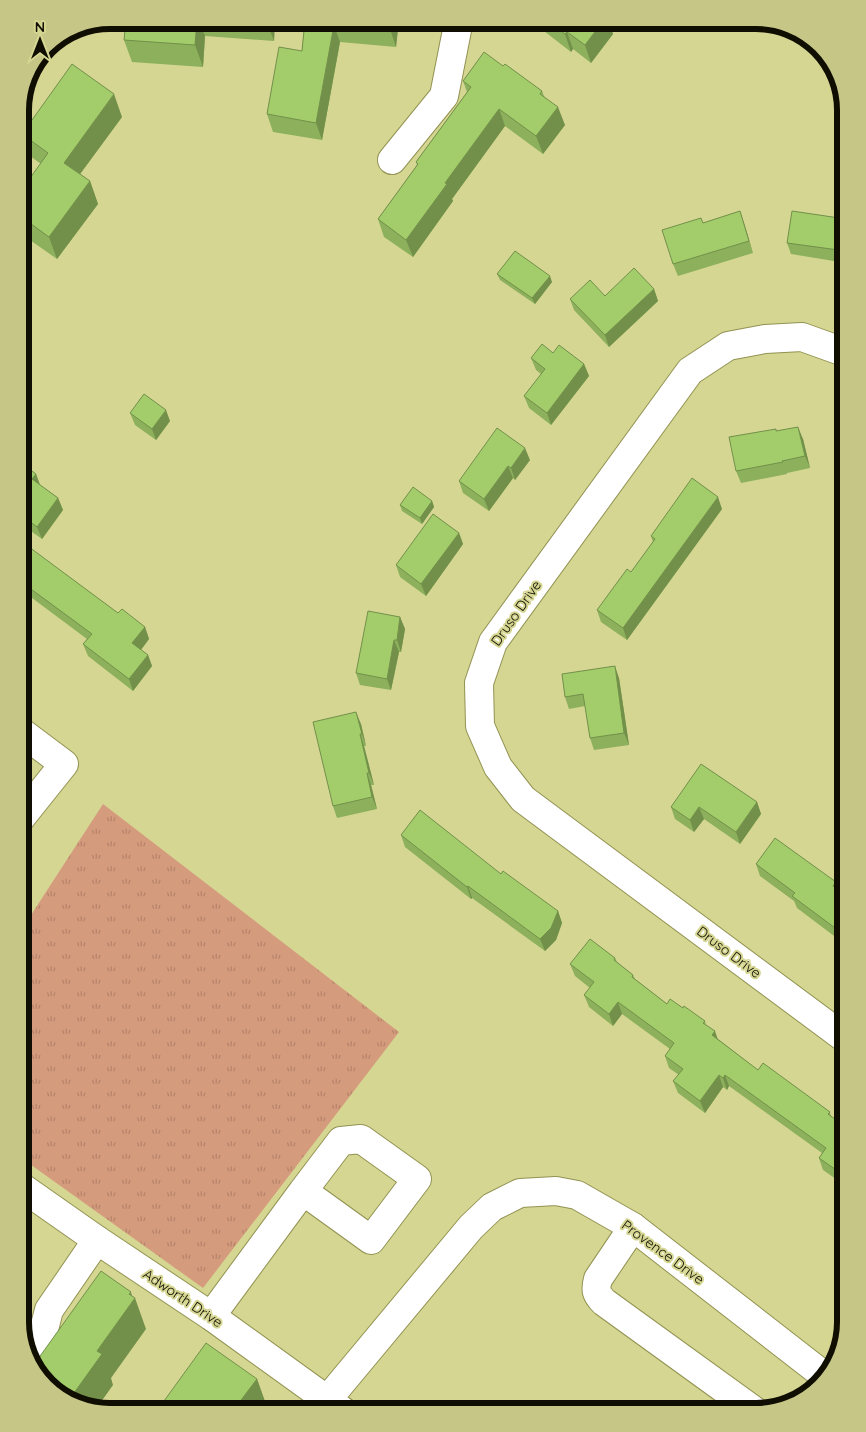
<svg xmlns="http://www.w3.org/2000/svg" width="866" height="1432" font-family="Quicksand,sans-serif">
<style>
.grass{fill:url(#grass-tufts)}
.lines{fill:none;stroke-linecap:round;stroke-linejoin:round}
.minor-casing{stroke:#929252;stroke-width:30}
.minor{stroke:#fff;stroke-width:28}
.wall{fill:#8cb05b}
.shaded-wall{fill:#72904a}
.building{fill:#a3cd6a;stroke:#72904a}
.labels{text-anchor:middle;stroke-width:4;stroke-linejoin:round;paint-order:stroke}
.street-label{font-size:14px;fill:#100e00;stroke:#d6d693}
.rim{fill:none;stroke:#100e00;stroke-width:6}
</style>
<defs>
<pattern id="grass-tufts" width="24" height="20" patternUnits="userSpaceOnUse" patternTransform="scale(1.25)"><rect width="24" height="20" fill="#d59b7d"/><path d="M3 7l-1-3M5 7V3M7 7l1-3M15 17l-1-3M17 17v-4M19 17l1-3" fill="none" stroke="#b6846a"/></pattern>
</defs>
<rect width="100%" height="100%" fill="#d6d693"/>
<polygon class="grass" points="103,804 399,1032 203,1288 20,1157 20,932"/>
<g class="lines">
<g class="minor-casing">
<g id="minor">
<polyline points="392,160 444,96 459,20"/>
<polyline points="20,819 64,764 20,731"/>
<polyline points="846,1039 523,799 498,767 480,726 479,683 493,642 690,371 728,346 765,339 802,337 841,351 846,354"/>
<polyline points="20,1186 97,1240 211,1316 344,1412"/>
<path d="M633,1227L598,1279C595,1290 596,1294 604,1302L756,1412"/>
<polyline points="211,1316 303,1191 371,1240 417,1179 361,1139 341,1141 303,1191"/>
<polyline points="34,1368 49,1310 97,1240"/>
<polyline points="327,1400 471,1227 492,1207 520,1193 556,1191 577,1195 633,1227 826,1377"/>
</g>
</g>
<use href="#minor" class="minor"/>
</g>
<g class="wall">
<polygon points="110,20 275,20 274,41 205,36 203,67 132,62 124,40 125,30 81,26"/>
<polygon points="305,20 399,20 396,47 340,42 322,140 273,132 267,114 302,51"/>
<polygon points="533,20 608,20 613,34 591,63 573,49 571,52 535,24"/>
<polygon points="503,66 542,91 544,96 565,125 543,154 505,126 452,199 453,201 413,257 384,237 378,219 417,165 416,162 467,92 463,81"/>
<polygon points="122,117 80,174 90,181 98,204 57,259 20,233 20,192 41,164 30,156 22,134"/>
<polygon points="740,211 753,253 678,276 673,264 703,223"/>
<polygon points="846,219 846,263 791,254 787,243"/>
<polygon points="497,274 552,282 535,304 500,280"/>
<polygon points="654,289 658,301 609,347 574,310 570,299 605,296"/>
<polygon points="531,358 584,364 589,376 551,425 529,408 524,396 541,374 536,370"/>
<polygon points="130,413 170,421 156,440 135,425"/>
<polygon points="776,431 803,439 810,468 787,473 787,474 741,483 736,471"/>
<polygon points="530,460 515,480 513,478 489,511 463,493 459,481"/>
<polygon points="20,464 36,474 40,485 58,498 63,510 42,539 28,529 26,522 20,518"/>
<polygon points="432,501 434,507 422,524 402,511 400,505"/>
<polygon points="722,509 627,640 601,622 597,610 631,572 653,542 651,536"/>
<polygon points="459,533 463,544 426,596 400,577 396,565"/>
<polygon points="20,550 118,613 145,627 149,639 141,650 148,655 152,666 133,691 88,656 83,644 87,639 20,589"/>
<polygon points="400,617 405,629 401,652 399,652 391,690 360,685 356,673"/>
<polygon points="619,678 629,745 594,750 590,738 585,706 569,709 565,697"/>
<polygon points="361,724 366,746 364,746 374,785 371,785 377,809 337,818 333,806"/>
<polygon points="757,802 761,814 740,844 704,819 694,832 675,819 671,807"/>
<polygon points="401,835 501,874 558,911 562,923 556,940 545,951 472,898 471,899 405,847"/>
<polygon points="756,864 839,891 846,896 846,945 797,908 794,901 760,876"/>
<polygon points="615,958 617,962 633,975 635,979 667,1004 683,1008 705,1021 706,1025 718,1039 758,1070 830,1112 831,1117 846,1127 846,1186 823,1170 819,1158 822,1153 729,1086 727,1090 723,1087 705,1113 678,1093 673,1081 679,1075 669,1068 665,1056 670,1049 622,1014 613,1026 589,1007 584,995 590,988 575,976 570,964"/>
<polygon points="257,1379 268,1410 266,1412 168,1412 164,1401"/>
</g>
<g class="shaded-wall">
<polygon points="197,20 199,20 205,36 203,67 195,45"/>
<polygon points="266,20 275,20 274,41"/>
<polygon points="391,20 399,20 396,47 390,29"/>
<polygon points="604,20 608,20 613,34 591,63 585,45"/>
<polygon points="334,25 340,42 322,140 316,123"/>
<polygon points="567,32 573,49 571,52 565,34"/>
<polygon points="114,94 122,117 72,185 64,163"/>
<polygon points="558,107 565,125 543,154 536,136"/>
<polygon points="499,109 505,126 452,199 453,201 413,257 406,240 445,183"/>
<polygon points="90,181 98,204 57,259 49,237"/>
<polygon points="740,211 744,223 753,253 749,241"/>
<polygon points="550,276 552,282 535,304 532,298"/>
<polygon points="654,289 658,301 609,347 605,335"/>
<polygon points="584,364 589,376 551,425 547,413"/>
<polygon points="166,410 170,421 156,440 152,429"/>
<polygon points="798,427 803,439 810,468 805,456"/>
<polygon points="525,448 530,460 515,480 511,468"/>
<polygon points="508,466 513,478 489,511 484,499"/>
<polygon points="36,474 40,485 32,479"/>
<polygon points="718,497 722,509 627,640 623,628"/>
<polygon points="58,498 63,510 42,539 37,527"/>
<polygon points="432,501 434,507 422,524 420,518"/>
<polygon points="459,533 463,544 426,596 421,584"/>
<polygon points="400,617 405,629 401,652 397,640"/>
<polygon points="145,627 149,639 137,655 132,643"/>
<polygon points="394,640 399,652 391,690 387,679"/>
<polygon points="148,655 152,666 133,691 129,679"/>
<polygon points="615,666 619,678 629,745 624,733"/>
<polygon points="356,712 361,724 366,746 362,734"/>
<polygon points="360,734 364,746 374,785 369,773"/>
<polygon points="367,773 371,785 377,809 372,797"/>
<polygon points="757,802 761,814 740,844 736,832"/>
<polygon points="699,807 704,819 694,832 690,820"/>
<polygon points="836,882 840,894 833,886"/>
<polygon points="468,886 472,898 471,899 467,887"/>
<polygon points="558,911 562,923 556,940 545,951 540,939"/>
<polygon points="618,1002 622,1014 613,1026 609,1014"/>
<polygon points="715,1031 719,1043 712,1035"/>
<polygon points="719,1075 723,1087 705,1113 700,1101"/>
<polygon points="725,1075 729,1086 727,1090 723,1078"/>
<polygon points="20,1240 26,1256 20,1264"/>
<polygon points="131,1292 133,1300 135,1298 146,1329 111,1378 113,1385 96,1409 69,1400"/>
<polygon points="257,1379 268,1410 266,1412 232,1412"/>
</g>
<g class="building">
<polygon points="126,20 197,20 195,45 124,40"/>
<polygon points="305,20 391,20 390,29 334,25 316,123 267,114 279,47 302,51"/>
<polygon points="546,20 604,20 585,45 567,32 565,34"/>
<polygon points="484,52 503,66 505,64 542,91 540,94 558,107 536,136 499,109 445,183 447,184 406,240 378,219 418,164 416,162 471,87 463,81"/>
<polygon points="72,64 114,94 64,163 90,181 49,237 20,216 20,192 48,153 22,134"/>
<polygon points="740,211 749,241 673,264 662,230 701,218 703,223"/>
<polygon points="792,211 846,219 846,251 787,243"/>
<polygon points="515,251 550,276 532,298 497,274"/>
<polygon points="634,268 654,289 605,335 570,299 590,280 605,296"/>
<polygon points="542,344 553,353 559,345 584,364 547,413 524,396 545,369 531,358"/>
<polygon points="144,394 166,410 152,429 130,413"/>
<polygon points="798,427 805,456 782,461 783,462 736,471 729,437 776,429 776,431"/>
<polygon points="497,428 525,448 511,468 508,466 484,499 459,481"/>
<polygon points="21,463 36,474 32,479 58,498 37,527 24,517 26,514 20,510 20,464"/>
<polygon points="692,478 718,497 623,628 597,610 627,569 631,572 655,539 651,536"/>
<polygon points="413,487 432,501 420,518 400,505"/>
<polygon points="433,514 459,533 421,584 396,565"/>
<polygon points="25,544 118,613 122,609 145,627 132,643 148,655 129,679 83,644 92,634 20,581 20,550"/>
<polygon points="368,611 400,617 397,640 394,640 387,679 356,673"/>
<polygon points="615,666 624,733 590,738 583,694 565,697 562,674"/>
<polygon points="356,712 362,734 360,734 369,773 367,773 372,797 333,806 313,722"/>
<polygon points="701,764 757,802 736,832 699,807 690,820 671,807"/>
<polygon points="420,810 501,874 503,871 558,911 551,928 540,939 468,886 467,887 401,835"/>
<polygon points="775,838 836,882 833,886 846,896 846,936 792,896 795,893 756,864"/>
<polygon points="590,939 615,958 614,960 633,975 632,977 667,1004 670,999 683,1008 684,1006 705,1021 703,1023 715,1031 712,1035 758,1070 763,1063 830,1112 828,1114 846,1127 846,1177 819,1158 826,1148 725,1075 723,1078 719,1075 700,1101 673,1081 683,1069 665,1056 674,1043 618,1002 609,1014 584,995 594,982 570,964"/>
<polygon points="101,1271 131,1292 129,1294 135,1298 97,1351 102,1354 69,1400 60,1397 33,1366"/>
<polygon points="206,1343 257,1379 232,1412 179,1412 164,1401"/>
</g>
<g class="labels">
<g class="street-label">
<text transform="translate(516 613) rotate(-55)" y="5">Druso Drive</text>
<text transform="translate(729 952) rotate(37)" y="5">Druso Drive</text>
<text transform="translate(663 1252) rotate(36)" y="5">Provence Drive</text>
<text transform="translate(183 1298) rotate(34)" y="5">Adworth Drive</text>
</g>
</g>
<path d="M0 0H866V1432H0ZM110 29H756A81 81 0 0 1 837 110V1322A81 81 0 0 1 756 1403H110A81 81 0 0 1 29 1322V110A81 81 0 0 1 110 29Z" fill="#c6c687" fill-rule="evenodd"/>
<path class="rim" d="M110 29H756A81 81 0 0 1 837 110V1322A81 81 0 0 1 756 1403H110A81 81 0 0 1 29 1322V110A81 81 0 0 1 110 29Z"/>
<g transform="translate(40 40)" stroke="#d6d693" stroke-width="4" paint-order="stroke">
<path d="M0-4L9 19L0 12L-9 19Z" fill="#100e00"/>
<text y="-8" font-size="14" font-weight="bold" text-anchor="middle" fill="#100e00">N</text>
</g>
</svg>
